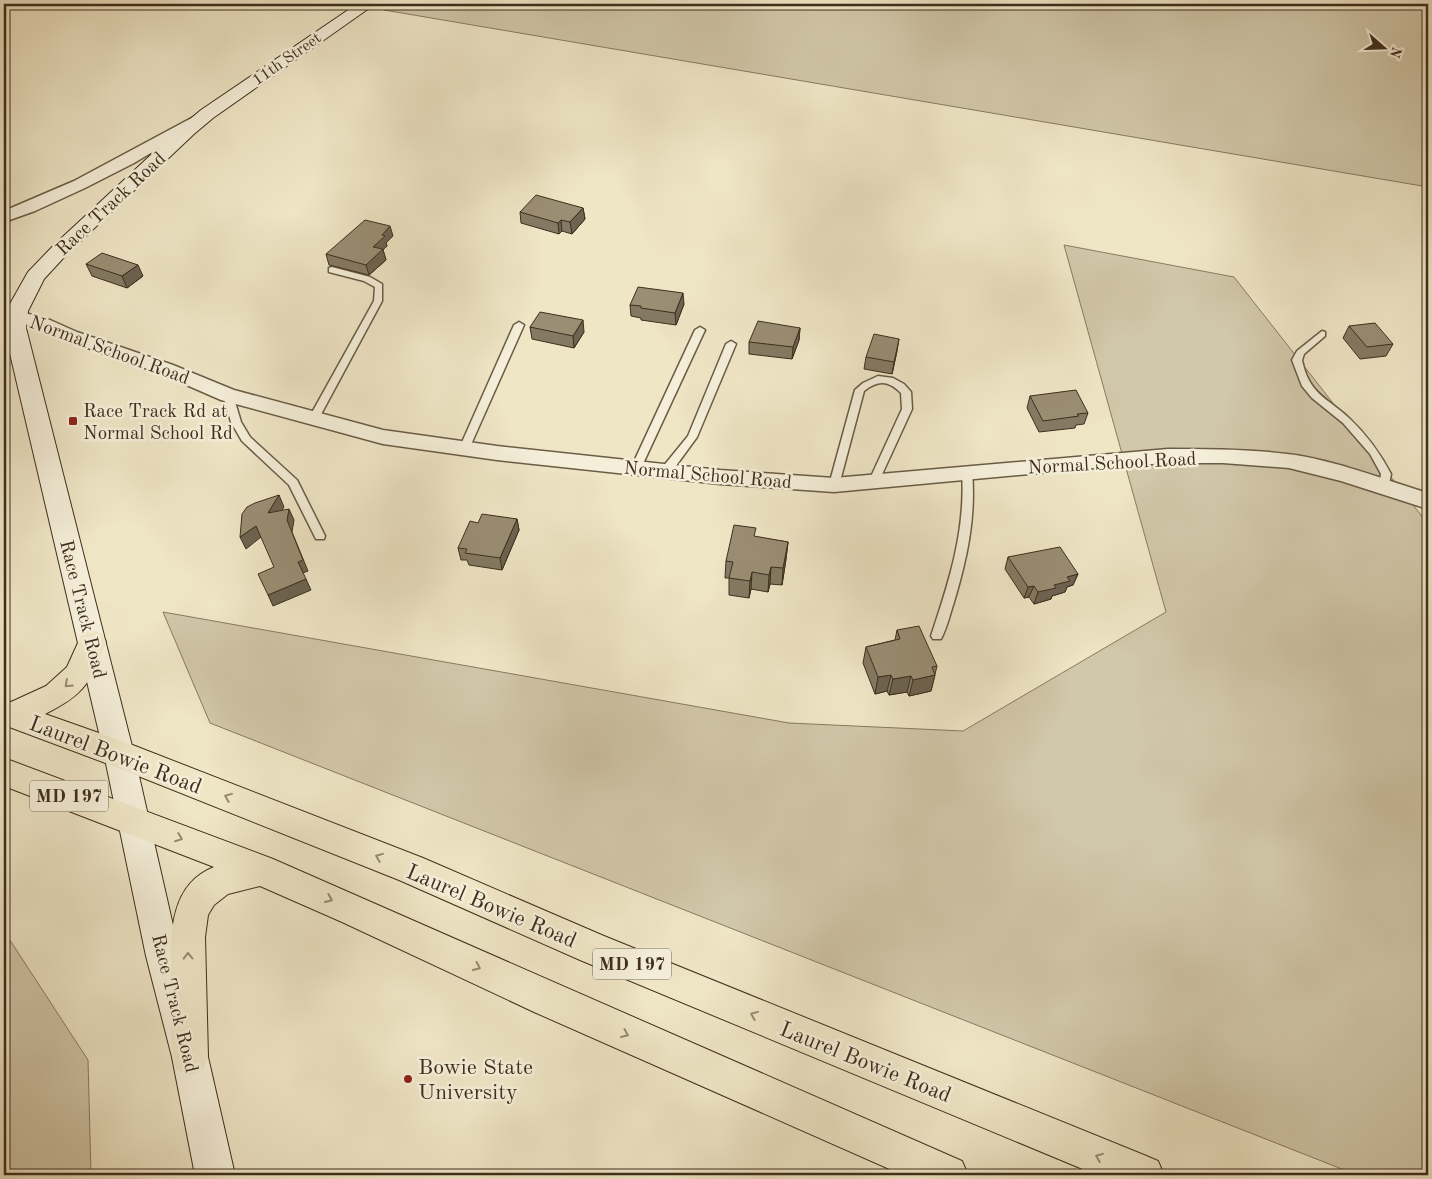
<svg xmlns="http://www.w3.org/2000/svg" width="1432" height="1179" font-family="'Old Standard TT',serif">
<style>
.green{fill:#d1c7a9;stroke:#887a62}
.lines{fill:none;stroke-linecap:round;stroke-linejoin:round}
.lane-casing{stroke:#6a5c46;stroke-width:3}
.street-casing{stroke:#6a5c46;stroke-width:3}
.secondary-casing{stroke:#3e2e1c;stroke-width:2}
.primary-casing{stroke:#3e2e1c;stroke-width:2}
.lane{fill:#f5efda;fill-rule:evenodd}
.street{fill:#f5efda;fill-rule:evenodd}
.secondary{fill:#f5efda;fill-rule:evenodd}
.primary{fill:#efe6c6;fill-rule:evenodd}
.wall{fill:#847a64;stroke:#3e2e1c}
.shaded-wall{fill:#6c6351;stroke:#3e2e1c}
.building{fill:#9a8e74;stroke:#3e2e1c}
.oneway{stroke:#968a71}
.poi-dot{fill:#8f2418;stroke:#f5efda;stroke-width:2}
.labels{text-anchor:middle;stroke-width:5;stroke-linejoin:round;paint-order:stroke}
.far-street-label{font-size:16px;fill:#3e2e1c;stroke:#f5efda}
.shield{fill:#f5efda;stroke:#756855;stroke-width:1}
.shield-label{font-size:18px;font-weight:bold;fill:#3e2e1c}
.street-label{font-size:19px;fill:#3e2e1c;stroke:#f5efda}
.poi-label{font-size:19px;fill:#3e2e1c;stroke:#f5efda;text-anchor:start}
.near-street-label{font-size:22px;fill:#3e2e1c;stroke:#f5efda}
.near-poi-label{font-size:22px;fill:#3e2e1c;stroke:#f5efda;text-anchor:start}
</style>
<rect width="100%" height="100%" fill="#efe6c6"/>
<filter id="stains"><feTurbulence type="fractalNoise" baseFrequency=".004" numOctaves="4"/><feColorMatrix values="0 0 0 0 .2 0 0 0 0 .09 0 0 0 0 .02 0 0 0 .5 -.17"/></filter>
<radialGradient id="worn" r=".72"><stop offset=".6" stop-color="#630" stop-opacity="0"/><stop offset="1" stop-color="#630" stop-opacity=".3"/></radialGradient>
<g class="green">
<polygon points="394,4 1428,4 1428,187 384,10"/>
<polygon points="1064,245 1234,277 1428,524 1428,1175 1357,1175 210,723 163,612 789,723 963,731 1166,612"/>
<polygon points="4,931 88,1060 91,1175 4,1175"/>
</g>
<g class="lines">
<g class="lane-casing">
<g id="lane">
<polygon points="332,267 370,277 382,284 382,301 319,418 314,421 309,418 374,301 375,287 364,281 329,272 329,268"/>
<polygon points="519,322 524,325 469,449 468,451 460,451 459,449 514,325"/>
<polygon points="700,327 705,330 641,468 640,471 632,471 631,468 695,330"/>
<path d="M1322,331L1325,332V336L1304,354L1302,360C1309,394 1326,397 1349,418C1367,435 1380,453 1391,474L1388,489L1384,490L1379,486L1381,474L1370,454L1343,423L1312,398L1302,386L1292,360L1297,351Z"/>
<polygon points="731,341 736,344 697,437 670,474 662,474 661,471 662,468 688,436 726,344"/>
<path d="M878,376L893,378L904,384L911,392L912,409L879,481L878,484H870L869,481L902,409L901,393C888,380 878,380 864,391L839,485L834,489L830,488L829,485L855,390L863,383Z"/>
<polygon points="228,392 233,395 241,422 250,437 297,480 325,536 324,539 316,539 289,485 242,441 231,422 223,395"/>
<path d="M967,468L972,472C976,517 967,559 954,602C950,614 947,628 941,639H933L931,636C949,582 966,530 962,472Z"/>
</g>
</g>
<g class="street-casing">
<g id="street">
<polygon points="199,114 204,115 206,118 204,121 134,163 85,188 35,211 4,222 4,211 74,181"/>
<path d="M4,307L50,320L77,332L173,365L234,390L383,430L497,446L720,470L834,478L1168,449C1208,449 1248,449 1287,454C1332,459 1385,480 1428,493V509L1341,481L1289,468L1223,463H1168L1105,467L834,492L720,484L497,460L383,444L221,400L159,373L65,340L38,328L4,318Z"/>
</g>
</g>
<g class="secondary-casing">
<polygon id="secondary" points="357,4 375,4 213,118 194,134 68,253 44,279 28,311 26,328 134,754 180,956 208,1057 235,1175 195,1175 172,1057 146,956 104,754 4,328 6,311 28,272 54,245 182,126 201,110"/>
</g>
<g class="primary-casing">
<g id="primary">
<path d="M92,630L102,634L106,642C90,682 86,694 45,714L130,744L423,858L604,936L1144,1155L1158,1161L1164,1175H1097L580,960L399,880L108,764L4,725V699L11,702L46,686L67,667L82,634Z"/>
<path d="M4,758L273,859L962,1161L968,1175H903L534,1012L342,922L260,886L228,894L214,905L208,915L205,937L208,1057L203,1070L190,1075L177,1070L172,1057C171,1033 171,1008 171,984C171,942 166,886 214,867L4,786Z"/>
</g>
</g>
<use href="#lane" class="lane"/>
<use href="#street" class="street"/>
<use href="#secondary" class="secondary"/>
<use href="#primary" class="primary"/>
</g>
<g class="wall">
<polygon points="583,208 585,219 572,234 562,231 559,234 521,223 520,212"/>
<polygon points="393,236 386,243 387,246 383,250 386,260 369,275 329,265 326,254"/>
<polygon points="86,264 143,276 127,288 92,276"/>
<polygon points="684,304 676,325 641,320 641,318 631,316 630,305"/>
<polygon points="1349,326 1393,344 1386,356 1360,359 1343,338"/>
<polygon points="530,327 584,332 574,348 532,339"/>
<polygon points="800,328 799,340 792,359 749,354 749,342"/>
<polygon points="897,351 892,374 864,369 866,357"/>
<polygon points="1030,396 1088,413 1084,424 1076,425 1075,428 1039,432 1027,408"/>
<polygon points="517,519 519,530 502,570 469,565 467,560 461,560 458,548 478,523"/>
<polygon points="756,537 788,542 786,559 782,585 770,584 768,592 751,589 749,598 729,595 729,578 725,578 726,561"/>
<polygon points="1008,557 1078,574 1073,585 1067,587 1065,592 1052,596 1051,599 1034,604 1029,597 1024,598 1005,569"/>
<polygon points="897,630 937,666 931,691 909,696 907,692 889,695 887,691 875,694 863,663 866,647 895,640"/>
</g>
<g class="shaded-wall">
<polygon points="583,208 585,219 572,234 570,222"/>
<polygon points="561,220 562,231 559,234 558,223"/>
<polygon points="390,226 393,236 386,243 387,246 383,250 386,260 369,275 366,265 373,247 382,235"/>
<polygon points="138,265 143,276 127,288 122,276"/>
<polygon points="683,293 684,304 676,325 675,313"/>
<polygon points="583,320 584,332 574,348 573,336"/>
<polygon points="800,328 799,340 792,359 793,347"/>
<polygon points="899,339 897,351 892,374 894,362"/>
<polygon points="279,495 284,507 273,525 268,513"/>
<polygon points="289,509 294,520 292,532 308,571 303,573 298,562 287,520"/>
<polygon points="517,519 519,530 502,570 500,558"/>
<polygon points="256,526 261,537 246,549 240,537"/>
<polygon points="788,542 786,559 782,585 783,568"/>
<polygon points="771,567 770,584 768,592 769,575"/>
<polygon points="752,572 751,589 749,598 750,581"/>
<polygon points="1078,574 1073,585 1067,587 1065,592 1052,596 1051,599 1034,604 1038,592 1054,585 1067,577"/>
<polygon points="306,579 311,590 273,606 268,595"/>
<polygon points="1034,586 1029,597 1024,598 1028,587"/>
<polygon points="891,675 887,691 875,694 878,677"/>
<polygon points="935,675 931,691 909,696 913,680"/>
<polygon points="911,676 907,692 889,695 893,679"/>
</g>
<g class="building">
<polygon points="536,195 583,208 570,222 561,220 558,223 520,212"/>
<polygon points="365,220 390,226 382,235 385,236 373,247 383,249 366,265 326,254"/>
<polygon points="102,253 138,265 122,276 86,264"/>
<polygon points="638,287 683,293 675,313 641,308 641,306 630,305"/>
<polygon points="540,312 583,320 573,336 530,327"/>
<polygon points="758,321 800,328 793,347 749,342"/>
<polygon points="1375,323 1393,344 1367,347 1349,326"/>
<polygon points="874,334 899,339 894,362 866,357"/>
<polygon points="1076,390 1088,413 1077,414 1079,416 1043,421 1030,396"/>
<polygon points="279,495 268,513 289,509 287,520 303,560 298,562 306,579 268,595 258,574 274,567 256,526 240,537 242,514 247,507 255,503"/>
<polygon points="482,514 517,519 500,558 465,553 467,549 458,548 470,521 478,523"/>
<polygon points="734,525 756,528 754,536 788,542 783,568 771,567 769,575 752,572 750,581 729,578 733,562 726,561"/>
<polygon points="1060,547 1078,574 1067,577 1070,581 1054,585 1056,588 1038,592 1034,586 1028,587 1008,557"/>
<polygon points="919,626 937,666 932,667 935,675 913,680 911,676 893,679 891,675 878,677 866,647 900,639 897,630"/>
</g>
<defs><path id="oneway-chevron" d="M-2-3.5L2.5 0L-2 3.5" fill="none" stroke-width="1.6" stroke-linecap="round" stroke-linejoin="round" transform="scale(1.25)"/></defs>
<g class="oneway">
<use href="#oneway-chevron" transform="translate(68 684) rotate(137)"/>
<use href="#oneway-chevron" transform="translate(228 797) rotate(-158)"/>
<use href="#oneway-chevron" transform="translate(179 838) rotate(21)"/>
<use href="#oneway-chevron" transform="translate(379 857) rotate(-158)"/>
<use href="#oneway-chevron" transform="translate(329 899) rotate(23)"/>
<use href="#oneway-chevron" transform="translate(188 956) rotate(-91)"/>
<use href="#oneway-chevron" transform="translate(477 967) rotate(25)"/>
<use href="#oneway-chevron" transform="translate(754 1015) rotate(-158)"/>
<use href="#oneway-chevron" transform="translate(625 1034) rotate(24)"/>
<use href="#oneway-chevron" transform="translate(1099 1157) rotate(-158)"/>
</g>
<g class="poi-dot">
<rect x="68" y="416" width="10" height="10" rx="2.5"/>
<circle cx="408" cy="1079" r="5"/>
</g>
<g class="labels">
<g class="far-street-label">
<text transform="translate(286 58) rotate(-35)" y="6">11th Street</text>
</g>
<g class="shield">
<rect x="30" y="780.5" width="78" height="31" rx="4"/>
<rect x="593" y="948.5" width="78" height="31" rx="4"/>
</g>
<g class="shield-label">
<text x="69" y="802">MD 197</text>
<text x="632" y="970">MD 197</text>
</g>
<g class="street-label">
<text transform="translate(110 203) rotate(-43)" y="7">Race Track Road</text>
<text transform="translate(110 349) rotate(20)" y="7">Normal School Road</text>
<text transform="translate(1112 462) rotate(-3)" y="7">Normal School Road</text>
<text transform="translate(708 474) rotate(5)" y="7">Normal School Road</text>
<text transform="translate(84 609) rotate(76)" y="7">Race Track Road</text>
<text transform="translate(176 1003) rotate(76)" y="7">Race Track Road</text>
</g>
<g class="poi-label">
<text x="83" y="417">Race Track Rd at<tspan x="83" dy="22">Normal School Rd</tspan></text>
</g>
<g class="near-street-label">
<text transform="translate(116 754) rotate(21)" y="8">Laurel Bowie Road</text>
<text transform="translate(492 905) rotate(23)" y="8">Laurel Bowie Road</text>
<text transform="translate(866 1061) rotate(22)" y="8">Laurel Bowie Road</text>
</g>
<g class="near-poi-label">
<text x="418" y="1074">Bowie State<tspan x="418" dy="25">University</tspan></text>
</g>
</g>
<rect width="1432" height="1179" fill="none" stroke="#efe6c6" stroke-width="20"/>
<rect x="5" y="5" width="1422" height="1169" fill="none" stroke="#3e2e1c" stroke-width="2.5"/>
<rect x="10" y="10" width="1412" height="1159" fill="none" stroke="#3e2e1c"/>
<g transform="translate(1384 48) rotate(110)" stroke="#f5efda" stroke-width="4" paint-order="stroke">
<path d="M0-4L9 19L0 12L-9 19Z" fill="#3e2e1c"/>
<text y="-8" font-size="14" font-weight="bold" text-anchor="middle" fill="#3e2e1c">N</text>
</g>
<rect width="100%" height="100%" filter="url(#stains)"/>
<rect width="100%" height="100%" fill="url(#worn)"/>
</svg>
